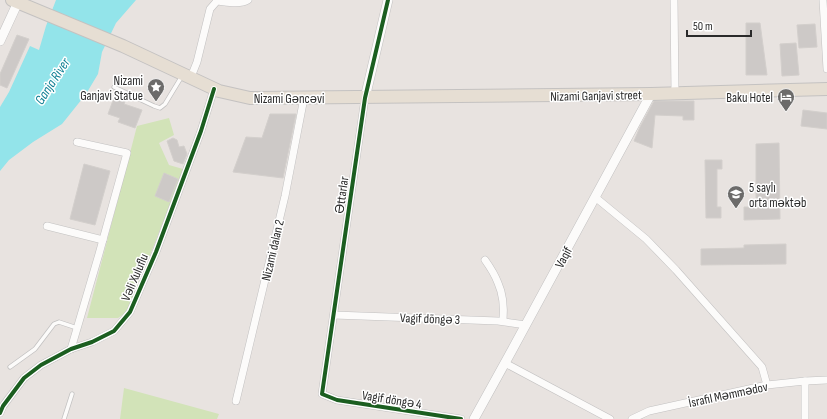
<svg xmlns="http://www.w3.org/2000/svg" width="827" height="419" font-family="'Sofia Sans Condensed',sans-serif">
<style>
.green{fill:#d2e3b8}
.water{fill:#93e4ea}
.building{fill:#cdc9c7;stroke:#d3cfcc}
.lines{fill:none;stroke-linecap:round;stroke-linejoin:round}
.service-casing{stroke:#c2c1c1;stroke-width:5}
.minor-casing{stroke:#c2c1c1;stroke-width:8}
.tertiary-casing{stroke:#c2c1c1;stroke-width:10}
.primary-casing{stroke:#c4c2c1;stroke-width:14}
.service{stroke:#fcfbfa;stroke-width:3.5}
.minor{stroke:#fcfbfa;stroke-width:7}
.tertiary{stroke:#fcfbfa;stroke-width:9}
.primary{stroke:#e6ded3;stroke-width:12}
.cycleway-casing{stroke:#fff;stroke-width:6}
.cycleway{stroke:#1b5e20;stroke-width:4}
.labels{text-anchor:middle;stroke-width:3;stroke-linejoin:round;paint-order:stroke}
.poi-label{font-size:13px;fill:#2a2a2a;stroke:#fff;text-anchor:end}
.street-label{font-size:13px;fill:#2a2a2a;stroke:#fff}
.water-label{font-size:14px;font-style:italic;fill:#0d7f93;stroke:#fff}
</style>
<rect width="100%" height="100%" fill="#e8e3e0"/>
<g class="green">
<polygon points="169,118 174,135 159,143 169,165 183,169 165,217 128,311 118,318 87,318 137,126"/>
<polygon points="124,388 219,414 217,419 120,419"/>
</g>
<polygon class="water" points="56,0 136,0 116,23 102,52 98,74 86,94 62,124 33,142 9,160 0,171 0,107 9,92 30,46 39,50 46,26"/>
<g class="building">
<polygon points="746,23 760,23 767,75 746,75"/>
<polygon points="815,24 817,47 799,48 797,25"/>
<polygon points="17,35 29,39 7,88 0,85 0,74"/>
<polygon points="796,43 799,75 782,76 780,44"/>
<polygon points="115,95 126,99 124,104 142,110 135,128 118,122 120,118 108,114"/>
<polygon points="654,101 694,101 694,120 683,120 683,116 655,115 652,148 634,141 640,127"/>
<polygon points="803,110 827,113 827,129 801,126"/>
<polygon points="270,114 296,114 283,178 233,172 246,137 262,138"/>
<polygon points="173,138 177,140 179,147 184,146 187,154 183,164 174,161 167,141"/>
<polygon points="779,143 780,219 744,220 744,207 756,207 756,144"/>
<polygon points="705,160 722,160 722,169 717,169 717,207 721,207 721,218 706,218"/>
<polygon points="84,164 110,171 95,225 70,219"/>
<polygon points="164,173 178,179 169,202 155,196"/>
<polygon points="786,244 786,264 701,265 701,249 744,248 744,245"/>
</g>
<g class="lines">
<g class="service-casing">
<g id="service">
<polyline points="114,87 154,106 160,108 165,104 182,76"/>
<polyline points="10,367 35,349 54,324 59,322 77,328"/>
<polyline points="64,419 72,394"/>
</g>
</g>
<g class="minor-casing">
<g id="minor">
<polyline points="674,0 675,94"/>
<polyline points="823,0 827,69"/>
<path d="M191,77L197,62L210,9L217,1C227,2 239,5 248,0"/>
<polyline points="365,98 322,394 337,400 461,419"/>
<polyline points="595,197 646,239 676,270 762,367 767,385"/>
<polyline points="47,226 103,240"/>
<path d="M485,260C490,267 495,275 498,283C503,294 504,309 503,321"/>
<polyline points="334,315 498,321 526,325"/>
<polyline points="71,349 99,254 127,153 77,142"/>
<polyline points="505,363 610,419"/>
<polyline points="805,381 805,419"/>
<polyline points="236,401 285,196 304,98"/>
<polyline points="0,413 3,406 24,378 41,365 71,349 92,342 114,331 130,312 156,252 201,131 214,89"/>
<polyline points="632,419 649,411 767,385 805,381 827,380"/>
</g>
</g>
<g class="tertiary-casing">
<g id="tertiary">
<polyline points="0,41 18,2"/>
<polyline points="365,98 388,0"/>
<polyline points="474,419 511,352 651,94"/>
</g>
</g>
<g class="primary-casing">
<polyline id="primary" points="12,0 123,46 219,91 250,98 651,94 827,89"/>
</g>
<use href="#service" class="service"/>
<use href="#minor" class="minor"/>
<use href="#tertiary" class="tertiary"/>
<use href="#primary" class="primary"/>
<g class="cycleway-casing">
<g id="cycleway">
<polyline points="388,0 365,98 322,394 337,400 461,419"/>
<polyline points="0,413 3,406 24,378 41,365 71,349 92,342 114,331 130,312 156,252 201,131 214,89"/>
</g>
</g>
<use href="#cycleway" class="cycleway"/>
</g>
<defs>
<g id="sight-pin" transform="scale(0.9)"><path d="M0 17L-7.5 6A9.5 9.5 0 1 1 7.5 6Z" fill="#6c6b6a" stroke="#fff"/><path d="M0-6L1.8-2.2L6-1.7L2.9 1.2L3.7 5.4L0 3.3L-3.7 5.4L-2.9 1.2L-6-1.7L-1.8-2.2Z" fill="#fff"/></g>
<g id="hotel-pin" transform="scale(0.9)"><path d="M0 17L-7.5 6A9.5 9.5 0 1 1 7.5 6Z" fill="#6c6b6a" stroke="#fff"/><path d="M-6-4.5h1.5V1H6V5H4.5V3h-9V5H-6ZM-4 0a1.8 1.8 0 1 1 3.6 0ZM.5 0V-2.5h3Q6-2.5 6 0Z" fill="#fff"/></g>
<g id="school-pin" transform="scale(0.9)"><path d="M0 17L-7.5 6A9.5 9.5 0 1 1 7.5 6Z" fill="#6c6b6a" stroke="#fff"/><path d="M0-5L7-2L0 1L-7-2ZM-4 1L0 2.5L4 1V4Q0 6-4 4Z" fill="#fff"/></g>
</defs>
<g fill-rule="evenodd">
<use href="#sight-pin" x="156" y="87"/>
<use href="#hotel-pin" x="786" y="97"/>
<use href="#school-pin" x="736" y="194"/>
</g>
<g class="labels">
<g class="poi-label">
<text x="143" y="85">Nizami<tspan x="143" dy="15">Ganjavi Statue</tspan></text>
<text x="773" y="102">Baku Hotel</text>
<text x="749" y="192" text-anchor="start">5 saylı<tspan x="749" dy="15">orta məktəb</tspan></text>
</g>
<g class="street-label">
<text transform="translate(596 95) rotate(-1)" y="5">Nizami Ganjavi street</text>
<text x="289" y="103">Nizami Gəncəvi</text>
<text transform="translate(341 195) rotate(-82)" y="5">Əttarlar</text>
<text transform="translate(272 250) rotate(-77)" y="5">Nizami dalan 2</text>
<text transform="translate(563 257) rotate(-62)" y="5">Vaqif</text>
<text transform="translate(134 277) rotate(-67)" y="5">Vəli Xuluflu</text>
<text transform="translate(430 318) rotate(2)" y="5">Vagif döngə 3</text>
<text transform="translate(728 394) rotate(-12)" y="5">İsrafil Məmmədov</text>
<text transform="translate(392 399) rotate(9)" y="5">Vagif döngə 4</text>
</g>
<g class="water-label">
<text transform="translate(52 81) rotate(-57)" y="5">Ganja River</text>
</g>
</g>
<path d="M687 30v6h64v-6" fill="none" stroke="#2a2a2a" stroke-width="2"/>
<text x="693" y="30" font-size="12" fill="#2a2a2a" stroke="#ffffff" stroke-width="3" paint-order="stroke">50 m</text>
</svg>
